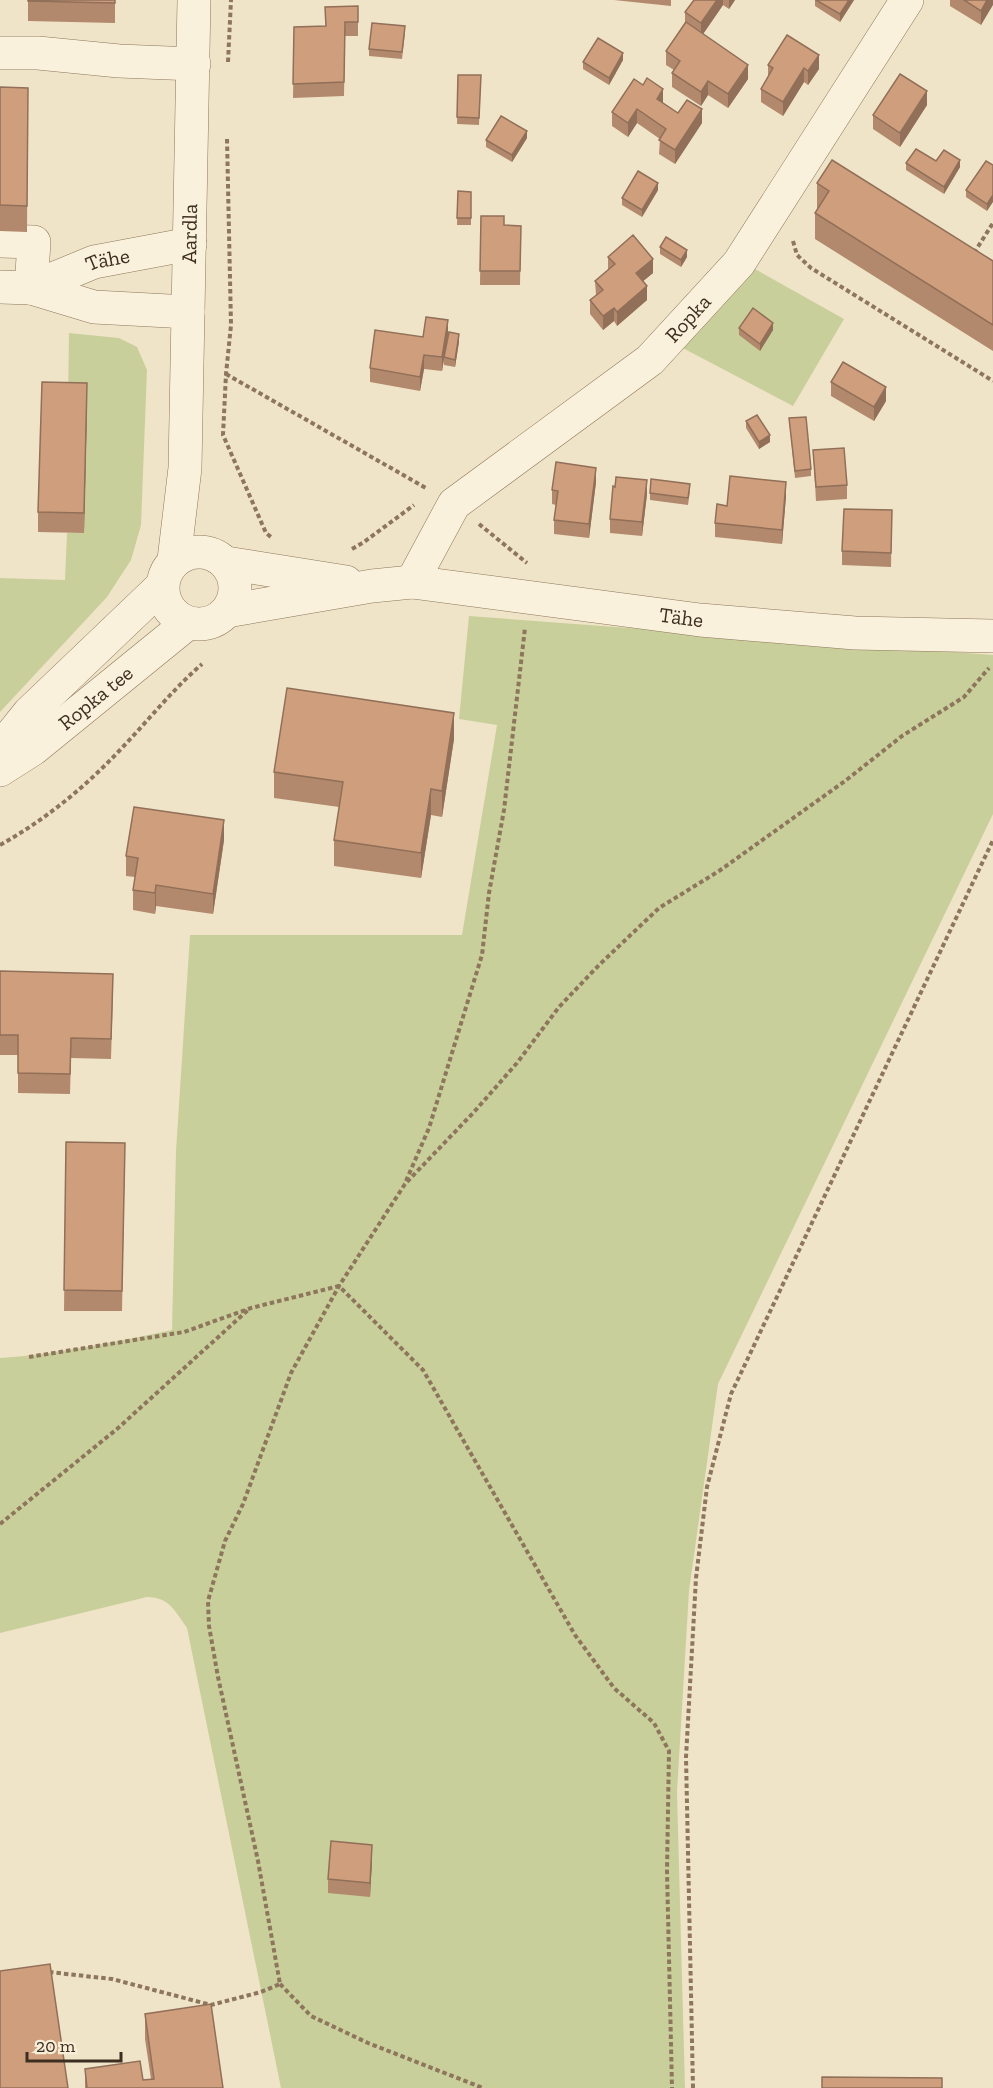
<svg xmlns="http://www.w3.org/2000/svg" width="993" height="2088" font-family="'Zilla Slab',serif">
<style>
.green{fill:#c9cf9b}
.lines{fill:none;stroke-linecap:round;stroke-linejoin:round}
.minor-casing{stroke:#8d765c;stroke-width:34}
.path{stroke:#8d765c;stroke-width:4;stroke-dasharray:4.5 3;stroke-linecap:butt}
.minor{stroke:#faf1dc;stroke-width:33}
.wall{fill:#b2896c}
.shaded-wall{fill:#916f58}
.building{fill:#cf9f7d;stroke:#916f58;stroke-width:1.5}
.labels{text-anchor:middle;stroke-width:4.5;stroke-linejoin:round;paint-order:stroke}
.street-label{font-size:21px;fill:#3d2e20;stroke:#f7eed8}
</style>
<rect width="100%" height="100%" fill="#f0e4c8"/>
<g class="green">
<polygon points="746,264 844,319 793,406 677,345"/>
<polygon points="69,333 119,338 137,347 147,370 141,525 131,560 107,597 0,712 0,578 65,580 67,533 84,533 68,403"/>
<path d="M469,616L993,655V814L718,1384L689,1591L677,1792L685,2088H281L187,1628C175,1611 169,1597 147,1597L0,1633V1358C58,1354 115,1342 172,1330L176,1151L190,935H462L497,725L459,719Z"/>
</g>
<g class="lines">
<g class="minor-casing">
<g id="minor">
<polyline points="0,53 38,53 119,61 194,64"/>
<polyline points="0,241 34,242 31,288"/>
<polyline points="0,287 31,288 94,307 188,312"/>
<path id="s1" d="M31,288L94,262L190,244"/>
<circle cx="199" cy="588" r="36"/>
<path id="s2" d="M174,560L185,468L194,0"/>
<polyline points="226,563 346,582"/>
<path id="s3" d="M412,582L454,504L650,360L739,263L907,0"/>
<path id="s4" d="M227,611L372,586L412,582L700,620L855,633L993,636"/>
<polyline points="0,749 29,713 162,586"/>
<path id="s5" d="M0,770L33,749L188,623"/>
</g>
</g>
<g class="path">
<polyline points="228,62 231,0"/>
<polyline points="227,139 231,325 226,374 223,435 266,533 271,537"/>
<polyline points="793,241 797,255 811,268 993,381"/>
<polyline points="974,253 993,223"/>
<polyline points="226,374 426,488"/>
<polyline points="479,524 527,563"/>
<polyline points="352,549 364,542 414,505"/>
<path d="M0,845C45,820 84,788 119,751C147,722 172,690 202,664"/>
<polyline points="406,1181 429,1128 482,955 489,893 504,810 525,628"/>
<polyline points="29,1357 184,1332 251,1308 339,1286 423,1370 575,1635 614,1688 654,1723 669,1751 667,1871 672,2088"/>
<polyline points="0,1524 117,1429 248,1310"/>
<polyline points="49,1972 112,1979 211,2005 261,1992 280,1984 258,1861 218,1677 209,1626 208,1601 225,1541 243,1504 291,1373 339,1286 405,1184 474,1112 517,1063 559,1007 599,965 659,908 719,871 845,781 902,736 964,697 989,668"/>
<polyline points="280,1984 311,2016 368,2043 483,2088"/>
<polyline points="693,2088 686,1757 696,1578 707,1487 731,1394 993,840"/>
</g>
<use href="#minor" class="minor"/>
</g>
<g class="wall">
<polygon points="28,0 115,0 115,23 28,21"/>
<polygon points="614,0 671,0 671,6"/>
<polygon points="694,0 735,0 729,9 723,5 703,34 748,79 728,108 708,95 701,106 672,87 672,73 674,70 666,65 666,51 685,22 685,12"/>
<polygon points="815,0 854,0 840,22 815,6"/>
<polygon points="950,0 993,0 981,25 950,6"/>
<polygon points="358,6 358,36 345,36 344,96 293,98 294,27 326,26"/>
<polygon points="405,33 402,59 369,56 369,49"/>
<polygon points="623,60 609,85 583,69 583,62"/>
<polygon points="768,65 819,69 808,85 804,82 783,116 761,102 761,89 768,76"/>
<polygon points="458,75 481,75 479,125 457,124"/>
<polygon points="0,87 28,88 27,232 0,231"/>
<polygon points="663,103 678,113 702,123 675,164 659,154 660,139 637,123 628,137 612,126 612,112"/>
<polygon points="927,105 900,147 873,129 873,115"/>
<polygon points="527,138 512,162 486,147 486,140"/>
<polygon points="936,161 960,167 944,194 906,170 906,163"/>
<polygon points="993,165 987,211 966,197 966,190"/>
<polygon points="817,183 993,261 993,351 815,239 815,213 817,209"/>
<polygon points="658,190 642,217 622,205 622,198"/>
<polygon points="458,191 471,192 471,225 457,225"/>
<polygon points="481,216 504,225 521,226 520,285 480,285"/>
<polygon points="660,247 687,257 681,267 660,254"/>
<polygon points="608,257 653,273 643,281 647,300 617,326 614,321 603,330 590,314 590,300 596,295 595,281 608,270"/>
<polygon points="739,328 773,330 760,351 739,335"/>
<polygon points="448,334 459,342 455,367 444,365 444,359 442,371 424,369 420,391 370,382 370,368 423,337"/>
<polygon points="831,382 886,401 874,421 831,396"/>
<polygon points="87,403 84,533 38,532 38,512"/>
<polygon points="789,418 811,469 811,476 795,478"/>
<polygon points="746,421 770,442 759,449 746,428"/>
<polygon points="813,450 847,485 847,499 816,501"/>
<polygon points="596,482 589,538 554,534 554,520 556,505 552,504 552,490"/>
<polygon points="690,491 688,505 650,500 650,493"/>
<polygon points="647,494 642,536 610,533 610,519"/>
<polygon points="786,496 782,544 715,537 715,523"/>
<polygon points="892,510 891,567 842,565 842,551"/>
<polygon points="454,739 442,817 431,815 421,878 334,866 334,840 339,807 274,798 274,772"/>
<polygon points="224,840 213,914 156,906 155,914 133,910 133,890 135,877 126,876 126,856"/>
<polygon points="0,971 113,994 111,1059 71,1058 70,1094 18,1093 18,1055 0,1055"/>
<polygon points="66,1142 125,1143 122,1311 64,1311"/>
<polygon points="372,1859 370,1897 328,1893 328,1879"/>
<polygon points="145,2014 223,2088 85,2088 85,2069 143,2080 151,2079 145,2039"/>
</g>
<g class="shaded-wall">
<polygon points="717,0 723,0 723,5 701,37 701,23"/>
<polygon points="729,0 735,0 729,9"/>
<polygon points="849,0 854,0 840,22 840,14"/>
<polygon points="987,0 993,0 993,5 981,25 981,11"/>
<polygon points="623,53 623,60 609,85 609,78"/>
<polygon points="819,55 819,69 808,85 808,71"/>
<polygon points="748,65 748,79 728,108 728,94"/>
<polygon points="804,68 804,82 783,116 783,102"/>
<polygon points="708,81 708,95 701,106 701,92"/>
<polygon points="663,89 663,103 657,99"/>
<polygon points="927,91 927,105 900,147 900,133"/>
<polygon points="637,109 637,123 628,137 628,123"/>
<polygon points="702,109 702,123 675,164 675,150"/>
<polygon points="527,131 527,138 512,162 512,155"/>
<polygon points="960,160 960,167 944,194 944,187"/>
<polygon points="658,183 658,190 642,217 642,210"/>
<polygon points="993,195 993,202 987,211 987,204"/>
<polygon points="687,250 687,257 681,267 681,260"/>
<polygon points="653,259 653,273 636,287 636,273"/>
<polygon points="647,286 647,300 617,326 617,312"/>
<polygon points="614,308 614,321 603,330 603,316"/>
<polygon points="448,320 448,334 442,371 442,357"/>
<polygon points="773,323 773,330 760,351 760,344"/>
<polygon points="459,334 459,342 455,367 455,360"/>
<polygon points="424,355 424,369 420,391 420,377"/>
<polygon points="87,383 87,403 84,533 84,513"/>
<polygon points="886,387 886,401 874,421 874,407"/>
<polygon points="770,435 770,442 759,449 759,442"/>
<polygon points="596,468 596,482 589,538 589,524"/>
<polygon points="647,480 647,494 642,536 642,522"/>
<polygon points="786,482 786,496 782,544 782,530"/>
<polygon points="454,713 454,739 442,817 442,791"/>
<polygon points="431,789 431,815 421,878 421,853"/>
<polygon points="224,820 224,840 213,914 213,894"/>
<polygon points="156,885 156,906 155,914 155,893"/>
<polygon points="372,1845 372,1859 370,1897 370,1883"/>
</g>
<g class="building">
<polygon points="28,0 115,0 115,3 28,1"/>
<polygon points="694,0 717,0 701,23 685,12"/>
<polygon points="816,0 849,0 840,14"/>
<polygon points="964,0 987,0 981,11"/>
<polygon points="358,6 358,22 345,22 344,82 293,84 294,27 326,26 325,7"/>
<polygon points="686,22 748,65 728,94 708,81 701,92 672,73 680,61 666,51"/>
<polygon points="372,23 405,26 402,52 369,49"/>
<polygon points="787,35 819,55 808,71 804,68 783,102 761,89 773,68 768,65"/>
<polygon points="598,38 623,53 609,78 583,62"/>
<polygon points="900,74 927,91 900,133 873,115"/>
<polygon points="458,75 481,75 479,118 457,117"/>
<polygon points="647,78 663,89 657,99 678,113 687,100 702,109 675,150 659,140 666,129 637,109 628,123 612,112 634,79 643,85"/>
<polygon points="0,87 28,88 27,206 0,205"/>
<polygon points="501,116 527,131 512,155 486,140"/>
<polygon points="916,149 936,161 944,150 960,160 944,187 906,163"/>
<polygon points="832,160 993,261 993,325 815,213 829,191 817,183"/>
<polygon points="986,161 993,165 993,195 987,204 966,190"/>
<polygon points="638,171 658,183 642,210 622,198"/>
<polygon points="458,191 471,192 471,218 457,218"/>
<polygon points="481,216 504,216 504,225 521,226 520,271 480,271"/>
<polygon points="633,235 653,259 636,273 647,286 617,312 614,308 603,316 590,300 603,290 595,281 615,264 608,257"/>
<polygon points="666,237 687,250 681,260 660,247"/>
<polygon points="753,308 773,323 760,344 739,328"/>
<polygon points="426,317 448,320 442,357 424,355 420,377 370,368 375,330 423,337"/>
<polygon points="449,332 459,334 455,360 444,357"/>
<polygon points="843,362 886,387 874,407 831,382"/>
<polygon points="42,382 87,383 84,513 38,512"/>
<polygon points="757,415 770,435 759,442 746,421"/>
<polygon points="806,417 811,469 795,471 789,418"/>
<polygon points="844,448 847,485 816,487 813,450"/>
<polygon points="556,462 596,468 589,524 554,520 558,491 552,490"/>
<polygon points="730,476 786,482 782,530 715,523 717,504 727,506"/>
<polygon points="616,477 647,480 642,522 610,519 613,486 615,487"/>
<polygon points="651,479 690,484 688,498 650,493"/>
<polygon points="844,509 892,510 891,553 842,551"/>
<polygon points="287,688 454,713 442,791 431,789 421,853 334,840 343,782 274,772"/>
<polygon points="134,807 224,820 213,894 156,885 155,893 133,890 138,858 126,856"/>
<polygon points="0,971 113,974 111,1039 71,1038 70,1074 18,1073 18,1035 0,1035"/>
<polygon points="66,1142 125,1143 122,1291 64,1290"/>
<polygon points="331,1841 372,1845 370,1883 328,1879"/>
<polygon points="50,1964 68,2088 0,2088 0,1971"/>
<polygon points="211,2004 223,2088 87,2088 85,2069 140,2061 143,2080 154,2079 145,2014"/>
<polygon points="822,2077 942,2078 942,2088 822,2088"/>
</g>
<g class="labels">
<g class="street-label">
<text dy="7" stroke="none"><textPath href="#s2" startOffset="327">Aardla</textPath></text>
<text dy="7" stroke="none"><textPath href="#s1" startOffset="82">Tähe</textPath></text>
<text dy="7" stroke="none"><textPath href="#s3" startOffset="388">Ropka</textPath></text>
<text dy="7" stroke="none"><textPath href="#s4" startOffset="459">Tähe</textPath></text>
<text dy="7" stroke="none"><textPath href="#s5" startOffset="120">Ropka tee</textPath></text>
</g>
</g>
<path d="M27 2052v9h94v-9" fill="none" stroke="#3d2e20" stroke-width="3"/>
<text x="36" y="2052" font-size="18" fill="#3d2e20" stroke="#f7eed8" stroke-width="4.5" paint-order="stroke">20 m</text>
</svg>
